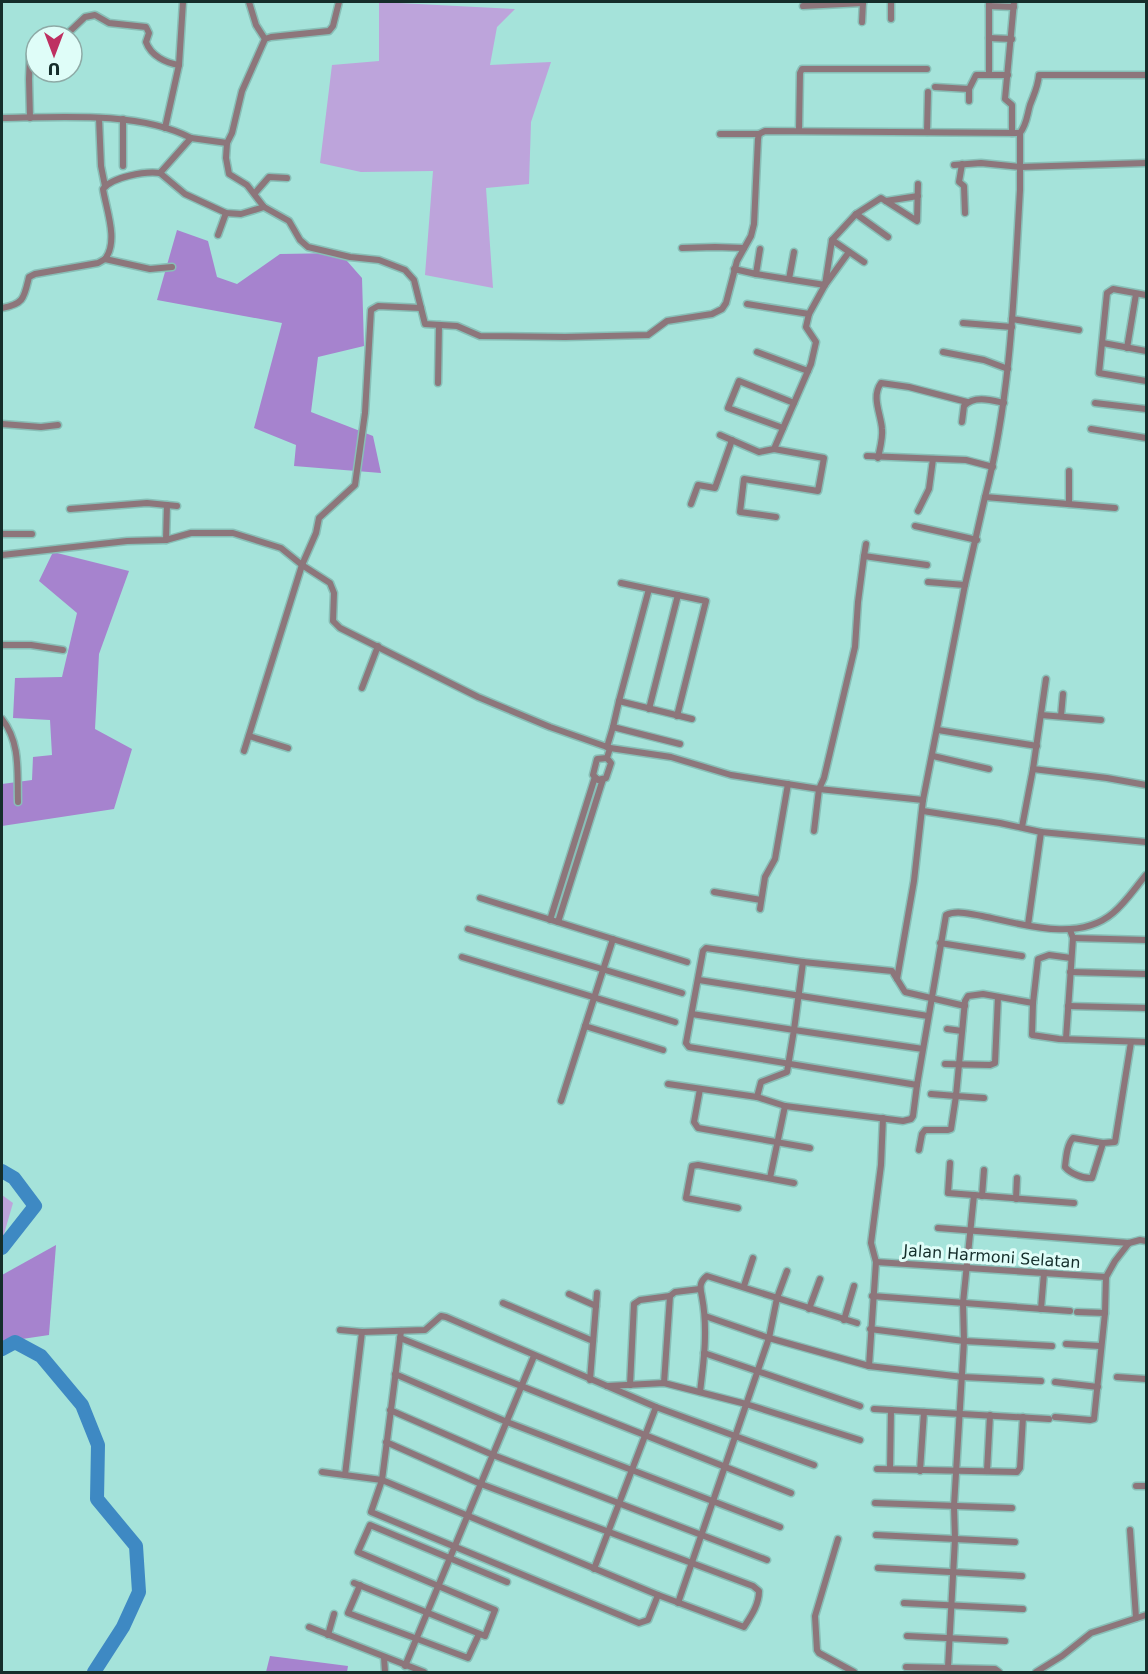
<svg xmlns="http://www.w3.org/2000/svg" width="1148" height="1674" font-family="'DejaVu Sans',sans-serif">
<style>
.green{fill:#bda4db}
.forest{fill:#a683ce}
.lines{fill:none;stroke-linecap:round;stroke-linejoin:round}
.river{stroke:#3e89c3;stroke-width:14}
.street-casing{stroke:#88bfb7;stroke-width:9}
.street{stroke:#8d767b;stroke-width:6}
.labels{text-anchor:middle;stroke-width:6;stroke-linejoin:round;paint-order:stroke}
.street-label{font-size:16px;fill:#152e2b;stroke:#dffdf8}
</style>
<rect width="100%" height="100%" fill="#a5e3da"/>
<g class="green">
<polygon points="379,2 515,9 497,27 490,65 551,62 531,122 529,184 486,188 493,288 425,275 433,171 361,172 320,163 332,65 379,61"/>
<polygon points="2,1195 13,1203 2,1241"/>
</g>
<g class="forest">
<polygon points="177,230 208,241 217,277 237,284 280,254 340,253 362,278 364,346 318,357 311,412 373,436 381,473 294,466 296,445 254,428 282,323 157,300"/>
<polygon points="53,552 129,571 99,654 95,729 132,749 114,809 2,826 2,784 32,780 33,757 52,755 50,720 13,718 15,678 62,677 77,613 39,581"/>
<polygon points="56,1245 49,1335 2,1342 2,1275"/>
<polygon points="270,1656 348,1666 347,1672 266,1672"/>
</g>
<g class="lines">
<g class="river">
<polyline points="2,1171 14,1178 35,1206 2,1248"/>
<polyline points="2,1349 15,1342 41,1356 82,1405 98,1445 97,1499 136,1546 139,1592 123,1627 94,1672"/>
</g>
<g class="street-casing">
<g id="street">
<polyline points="249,2 256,25 265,39"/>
<polyline points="891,2 891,19"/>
<polyline points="803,6 863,3"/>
<polyline points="989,6 1014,7"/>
<polyline points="862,22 863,2"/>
<path d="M61,36L67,34L85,17L95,15L109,23L146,27L149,33L146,42C151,56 166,63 179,65"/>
<polyline points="989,38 1012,39"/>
<polyline points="989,73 989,2"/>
<polyline points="935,87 969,89"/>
<polyline points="969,101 969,89 976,75 1008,75"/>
<path d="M2,118C59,117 139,111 191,138"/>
<polyline points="30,118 29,79 30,54 36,48"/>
<polyline points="99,118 101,166 105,186"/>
<polyline points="165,128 179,65 183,2"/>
<polyline points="799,130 800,73 802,69 927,69"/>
<polyline points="927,132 928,92"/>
<polyline points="1012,133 1012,105 1005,99 1014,2"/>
<path d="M1020,133C1027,124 1027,115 1030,105C1034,94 1038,87 1039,75H1146"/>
<polyline points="720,134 759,134"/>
<polyline points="227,143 226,158 229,174 247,185 264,207 289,221 300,240 308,247 350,257 379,260 405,270 414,280 425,324 457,326 480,336 565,337 648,335 667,321 712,314 722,309 726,303 737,261 751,236 754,224 758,139 759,134 765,131 1020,133 1020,167 1146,163"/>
<polyline points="962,164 959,182 964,186 965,213"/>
<path d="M954,165L981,163L1020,167V190C1014,293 1011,396 985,497"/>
<polyline points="123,166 123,119"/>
<polyline points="160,173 185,194 226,213 241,214 264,207"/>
<polyline points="255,193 269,177 287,178"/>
<polyline points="886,201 918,196"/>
<polyline points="856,214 881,198 917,221 918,184"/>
<polyline points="218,235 226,213"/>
<polyline points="832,240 856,214 888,237"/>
<polyline points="682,248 715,247 744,248"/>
<path d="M105,259C119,241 106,209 103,189C112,177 145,171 160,173L191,138L227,143L232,133L242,91L265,39L271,37L329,31L333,26L339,2"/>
<polyline points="734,269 756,274 760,249"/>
<polyline points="756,274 825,285 832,240 864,262"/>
<polyline points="789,279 794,252"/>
<polyline points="1146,295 1113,289 1107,293 1099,373 1146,381"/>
<polyline points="747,304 809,314 825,285 849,252"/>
<path d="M2,308C24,304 24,298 29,277L35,274L98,263L105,259L150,269L172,267"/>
<polyline points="1012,319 1079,330"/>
<polyline points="963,323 1012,327"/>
<polyline points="1103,343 1146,351"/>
<polyline points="1127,348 1136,294"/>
<polyline points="757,352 808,371"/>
<polyline points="943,352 984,360 1008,369"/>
<polyline points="438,383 439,325"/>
<polyline points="1095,403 1146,409"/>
<path d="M962,422L964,406C974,395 991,400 1004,403"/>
<polyline points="2,424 41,427 58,425"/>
<polyline points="783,428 728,408 739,381 794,403"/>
<polyline points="1091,429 1146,438"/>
<polyline points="720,435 759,452 774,449 811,364 816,342 806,327 809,314"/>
<polyline points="774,449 824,458 818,491 744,479 740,512 776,517"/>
<polyline points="867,456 966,460 993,467"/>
<path d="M878,458C880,448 883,438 882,429C881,414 871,397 881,383L909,387L967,402"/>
<polyline points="1069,471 1069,504"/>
<polyline points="691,504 698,485 715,488 732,440"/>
<polyline points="70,509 147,503 177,506"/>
<polyline points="918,511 929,489 933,459"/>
<polyline points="915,526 977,540"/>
<polyline points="2,534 32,534"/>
<polyline points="166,540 167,505"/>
<polyline points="2,555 127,541 166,540 191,533 233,533 281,548 302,565 330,583 334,593 333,621 340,628 478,697 550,727 610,748 671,757 731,775 819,789 923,800"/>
<polyline points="864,556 866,544"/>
<polyline points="928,582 965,585"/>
<polyline points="621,583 706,601 677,716"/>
<polyline points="2,645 31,645 63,650"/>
<polyline points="1046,679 1033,769 1107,778 1146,785"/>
<polyline points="362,688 378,646"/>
<polyline points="619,701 649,589"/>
<polyline points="649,709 678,595"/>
<polyline points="1041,715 1101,720"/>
<polyline points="1061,716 1063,694"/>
<path d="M2,719C21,743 17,773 18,802"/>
<polyline points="613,727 619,701 692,719"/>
<polyline points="938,730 1037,746"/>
<polyline points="249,736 288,748"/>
<polyline points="607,747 613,727 680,744"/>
<polyline points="244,751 302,565 316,533 319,518 355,485 365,413 371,310 378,306 421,308"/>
<polyline points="933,756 989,769"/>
<polyline points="607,758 597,759 593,775 598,780 606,778 611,763 607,758 610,748"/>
<polyline points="923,811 1000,823 1041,832 1146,842"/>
<polyline points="1022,827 1033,769"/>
<polyline points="814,831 819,789 824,778 855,647 858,602 864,556 927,565"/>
<polyline points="714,892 761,900"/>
<polyline points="480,898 687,962"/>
<polyline points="760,909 765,877 775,859 788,784"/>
<polyline points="550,920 595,777"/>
<polyline points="558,922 603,779"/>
<polyline points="1028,925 1041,832"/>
<polyline points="468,929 682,993"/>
<polyline points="1073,938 1146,940"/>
<polyline points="940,943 1022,956"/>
<polyline points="462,957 675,1022"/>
<polyline points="1071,958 1049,955 1038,959 1033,1003 1032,1035 1059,1039 1146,1042"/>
<polyline points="803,962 892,971 905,992 965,1006"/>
<polyline points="1070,972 1146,974"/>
<polyline points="897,979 914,881 923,800 965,585 985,497 1115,508"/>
<polyline points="699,980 928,1016"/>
<polyline points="1068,1006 1146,1008"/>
<polyline points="692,1014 794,1030 787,1072 761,1082 757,1097"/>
<polyline points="585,1026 663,1050"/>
<polyline points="947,1029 962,1031"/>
<polyline points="1066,1039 1073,938 1070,930"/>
<path d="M923,1049L794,1030L803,962L706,948L703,951L686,1043L689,1047L917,1085L946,915C956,910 971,914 982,916C1022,924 1078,943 1113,913C1126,902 1135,888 1146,875"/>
<polyline points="945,1064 990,1065 995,1063 998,997"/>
<polyline points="668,1084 757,1097 785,1106 903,1121 911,1119 913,1116 917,1085"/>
<polyline points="700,1089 694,1122 698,1128 810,1148"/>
<polyline points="931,1094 956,1096 965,1001 968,996 983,994 1033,1003"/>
<polyline points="561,1101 613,939"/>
<path d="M1103,1143L1092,1178C1083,1179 1070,1173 1065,1167C1066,1158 1067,1144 1073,1138L1103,1143L1115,1142L1131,1042"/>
<polyline points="919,1150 922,1134 925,1130 948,1130 951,1129 956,1096 984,1098"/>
<polyline points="950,1163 948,1193 1074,1203"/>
<polyline points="770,1178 785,1106"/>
<polyline points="982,1196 984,1170"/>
<polyline points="1016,1199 1017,1178"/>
<polyline points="738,1208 686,1198 692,1166 698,1165 794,1183"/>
<polyline points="938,1228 1129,1243 1140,1240 1146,1241"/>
<polyline points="876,1262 1106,1277"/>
<polyline points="744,1286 753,1258"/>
<polyline points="569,1294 596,1306"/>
<polyline points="670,1296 675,1292 700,1289"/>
<polyline points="872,1296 1070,1311"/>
<polyline points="503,1303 593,1341"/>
<polyline points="809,1309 820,1279"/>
<polyline points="1041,1309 1044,1273"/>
<polyline points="1077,1312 1105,1313"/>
<polyline points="705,1316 769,1338 869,1366 963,1377 1041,1381"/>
<polyline points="844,1320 854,1286"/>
<polyline points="870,1329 964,1341 1052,1346"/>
<polyline points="340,1330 362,1332 425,1330 441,1316 446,1317 656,1407 814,1465"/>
<polyline points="401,1331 382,1480 371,1512 639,1623 648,1620 658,1595"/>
<polyline points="400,1338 791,1493"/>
<polyline points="1066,1344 1100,1346"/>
<polyline points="704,1353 860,1406"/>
<polyline points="869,1366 876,1262 871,1243 881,1165 883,1118"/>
<polyline points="395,1374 507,1422 780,1527"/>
<polyline points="1117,1377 1146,1379"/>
<polyline points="590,1380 597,1293"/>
<polyline points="1055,1382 1098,1387"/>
<polyline points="630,1385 634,1304 640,1300 670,1296 664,1383"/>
<polyline points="607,1386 664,1383 746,1404 860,1440"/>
<path d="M700,1392C704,1360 708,1329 702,1297C700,1288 699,1282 707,1276L857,1323"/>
<polyline points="874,1409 1049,1419"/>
<polyline points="390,1410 493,1455 767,1560"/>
<polyline points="1055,1417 1090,1420 1094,1419 1105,1313 1106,1277 1115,1261 1129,1243"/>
<polyline points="877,1469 1017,1472 1020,1468 1023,1417"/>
<polyline points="890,1469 891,1410"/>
<polyline points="920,1471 924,1412"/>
<polyline points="987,1471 990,1415"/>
<path d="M322,1472L382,1480L658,1595L744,1627C751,1616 759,1605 759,1591L753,1586L481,1484L386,1442"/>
<polyline points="345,1475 362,1332"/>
<polyline points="1136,1486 1146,1486"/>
<polyline points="875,1503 1012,1508"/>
<polyline points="1130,1530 1136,1618"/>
<polyline points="876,1535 1015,1542"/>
<polyline points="838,1539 815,1616 817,1650 819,1653 854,1672"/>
<polyline points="878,1568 1022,1576"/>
<polyline points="594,1569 656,1407"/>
<polyline points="354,1583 485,1636 495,1610 358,1552 370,1525 507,1582"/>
<polyline points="360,1585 348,1613 468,1658 479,1634"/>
<polyline points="678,1603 769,1338 777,1298 787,1271"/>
<polyline points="904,1603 1023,1609"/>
<polyline points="309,1627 424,1672"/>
<polyline points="328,1635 334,1614"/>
<polyline points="907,1636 1005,1641"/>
<polyline points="384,1657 385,1672"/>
<polyline points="405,1666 534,1356"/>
<polyline points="906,1667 995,1669 999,1672"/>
<polyline points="948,1667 955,1539 954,1506 964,1341 963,1303 974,1195"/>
<polyline points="1036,1672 1062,1656 1091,1633 1146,1615"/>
</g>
</g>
<use href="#street" class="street"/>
</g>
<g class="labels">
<g class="street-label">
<text transform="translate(992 1256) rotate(4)" y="6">Jalan Harmoni Selatan</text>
</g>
</g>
<rect width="1148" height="1674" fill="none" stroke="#152e2b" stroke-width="6"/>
<g transform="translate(54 54) rotate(180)"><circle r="28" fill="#dffdf8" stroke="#8eaaa6" stroke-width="1.5"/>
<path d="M0-4.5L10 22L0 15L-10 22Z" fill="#be3061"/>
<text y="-9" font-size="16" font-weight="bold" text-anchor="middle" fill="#152e2b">U</text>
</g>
</svg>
